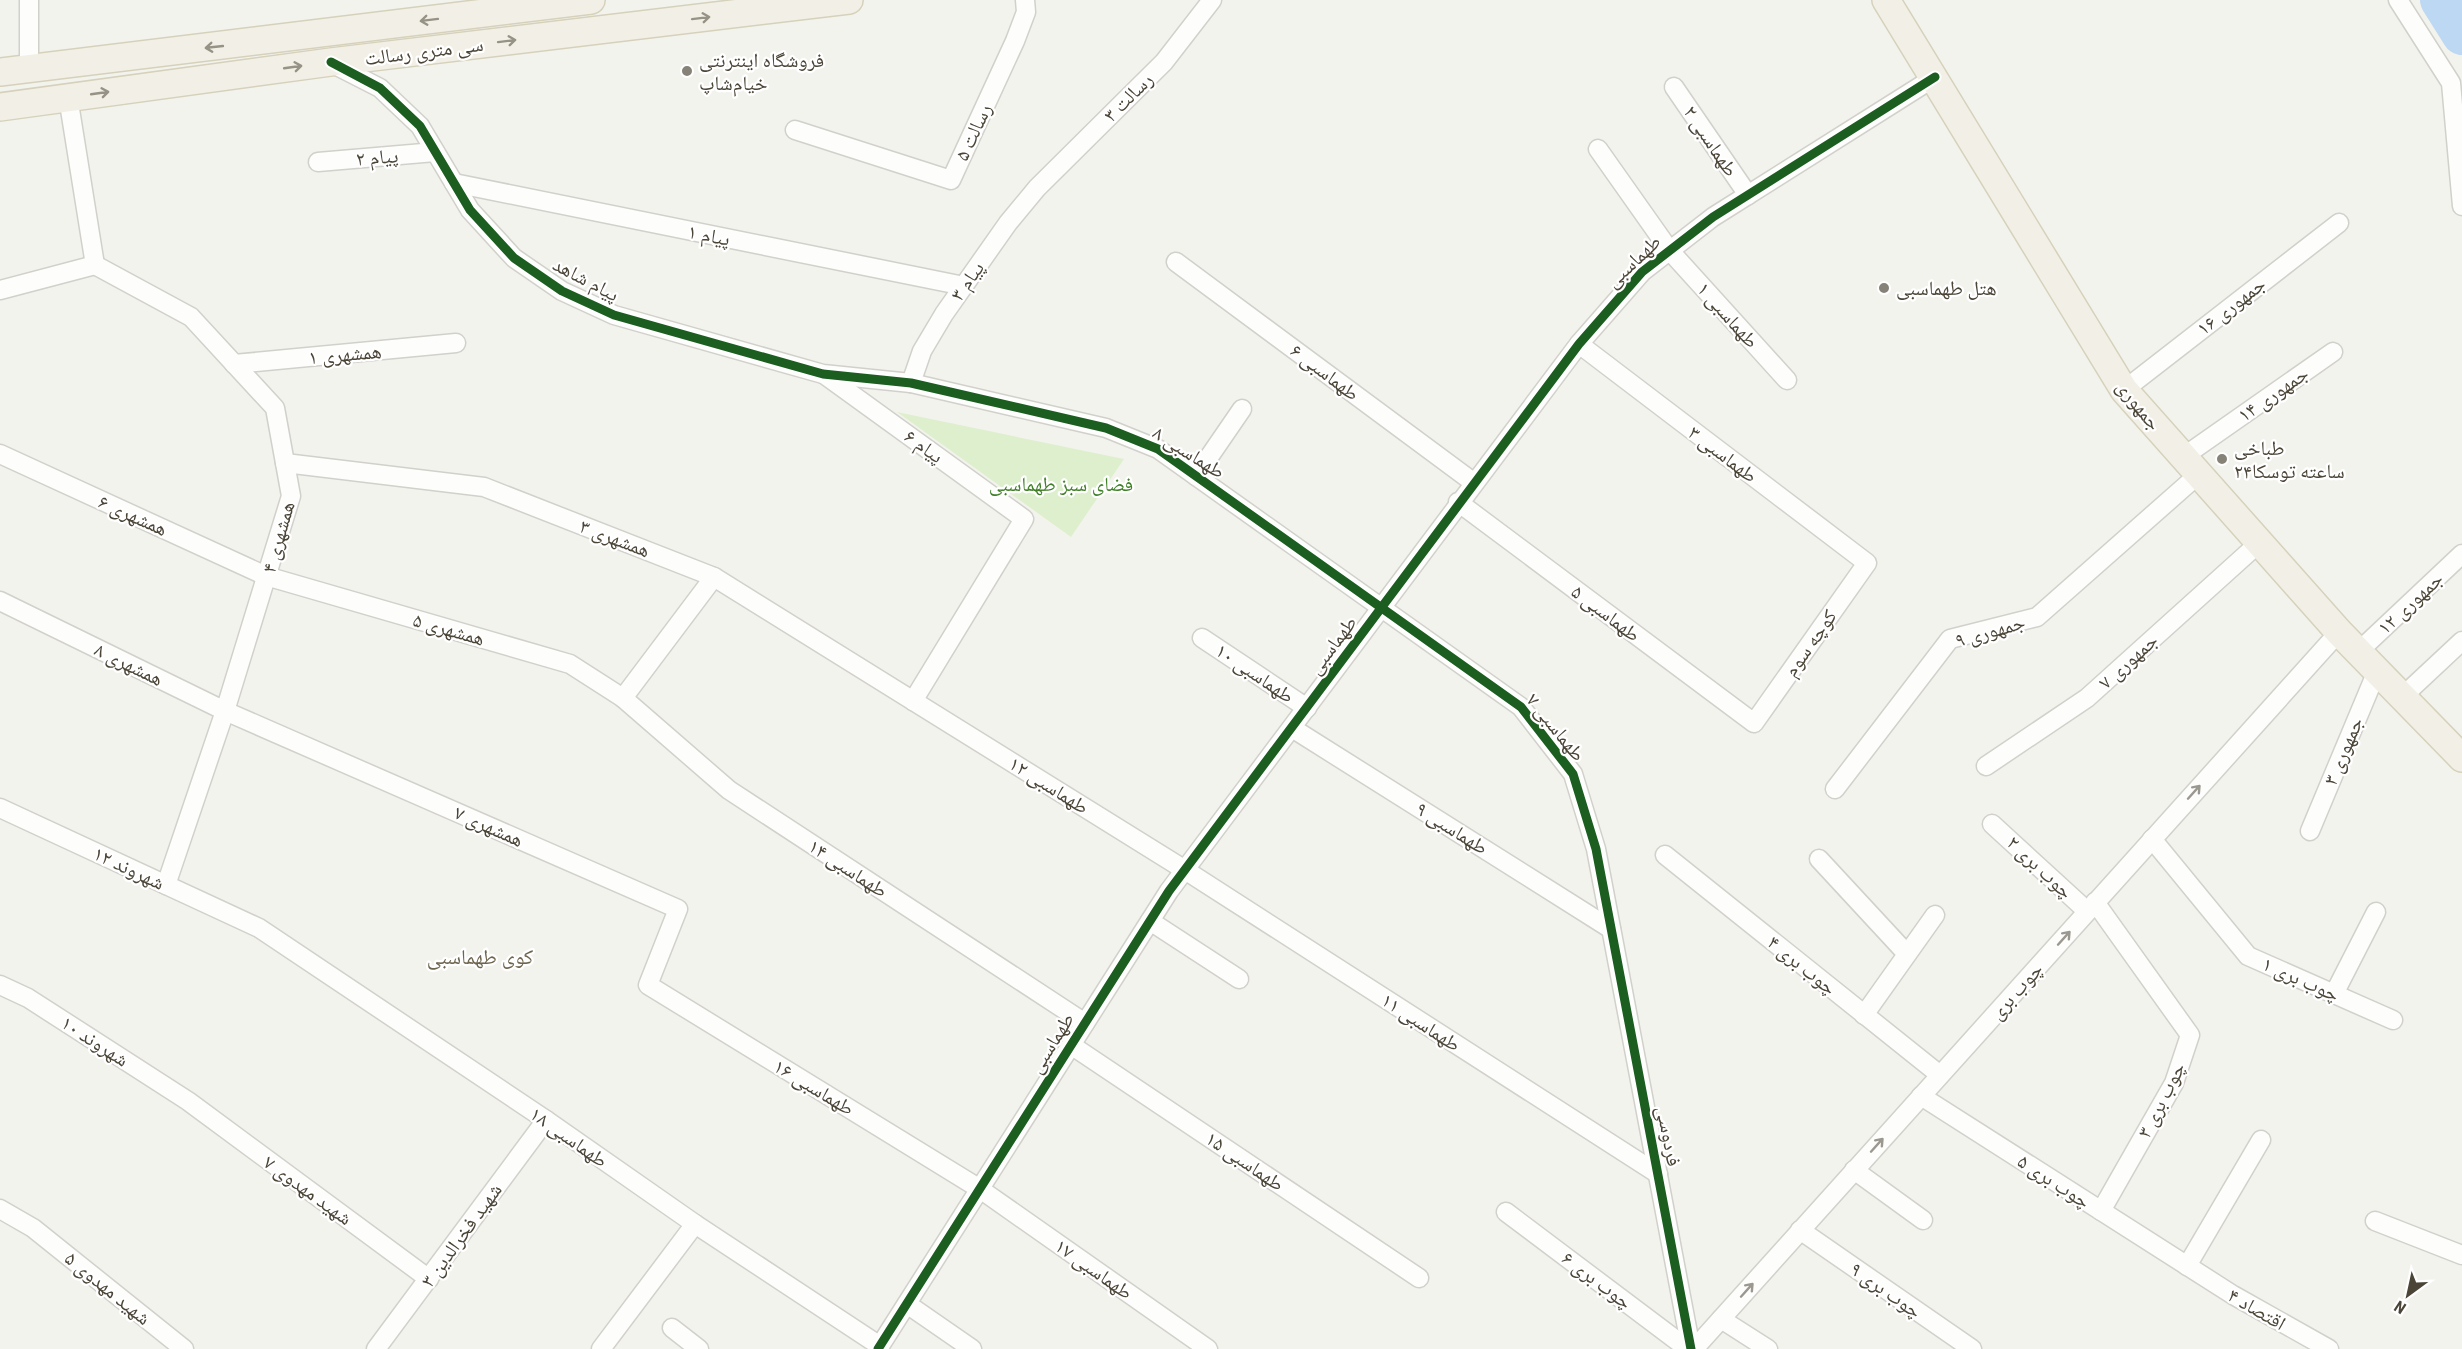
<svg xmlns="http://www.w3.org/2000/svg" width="2462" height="1349" font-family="'Roboto Condensed','Noto Naskh Arabic',sans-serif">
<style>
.green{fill:#deefce}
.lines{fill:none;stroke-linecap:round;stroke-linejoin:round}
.river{stroke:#bdd8f2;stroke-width:40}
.minor-casing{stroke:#d1d0cb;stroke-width:21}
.primary-casing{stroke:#d6d1bb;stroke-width:30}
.minor{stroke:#fdfdfc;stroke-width:18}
.primary{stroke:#f2f0e6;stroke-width:27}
.cycleway-casing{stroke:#fff;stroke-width:13}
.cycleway{stroke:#1b5e20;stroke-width:9}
.oneway{stroke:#969286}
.oneway2{stroke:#9b9890}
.poi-dot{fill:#868278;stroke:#fff;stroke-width:2}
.labels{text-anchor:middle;stroke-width:4.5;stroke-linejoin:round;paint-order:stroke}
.street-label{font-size:20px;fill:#4b4538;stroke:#fff}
.poi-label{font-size:20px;fill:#4b4538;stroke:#fff;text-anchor:start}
.park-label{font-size:20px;fill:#408028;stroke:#fff}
.neighbourhood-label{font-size:21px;fill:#6e654f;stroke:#fff}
</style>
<rect width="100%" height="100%" fill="#f3f3ee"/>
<polygon class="green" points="897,412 1124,459 1071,537"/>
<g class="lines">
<polyline class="river" points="2440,0 2462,35"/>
<g class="minor-casing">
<g id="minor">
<polyline points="2398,0 2451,83 2462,206"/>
<polyline points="331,63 380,88 420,126 470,210 514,258 562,291 614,315 823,374 911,383 1106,428 1158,449 1521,707 1573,774 1596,849 1691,1349"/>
<polyline points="29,68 29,0"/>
<polyline points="1674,87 1748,195"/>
<polyline points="68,97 95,265"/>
<polyline points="795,130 951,180 1015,41 1026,12 1025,0"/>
<polyline points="1598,149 1670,251 1787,380"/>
<polyline points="318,162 435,152"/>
<polyline points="454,183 964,286"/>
<polyline points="1176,262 1473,482"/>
<polyline points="95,265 191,317 275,408 291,496 225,711 166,885"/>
<polyline points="0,290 95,265"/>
<polyline points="234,364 456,343"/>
<polyline points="825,375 1024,519 913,701"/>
<polyline points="911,383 922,351 944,314 1008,223 1037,188 1164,62 1212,0"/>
<polyline points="2124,390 2339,223"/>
<polyline points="0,454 266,576 570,664 623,698 729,790 1085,1023"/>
<polyline points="2183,457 2333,352"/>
<polyline points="285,463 484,487 714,577 1185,870 1658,1174"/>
<polyline points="1196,476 1242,409"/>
<polyline points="1458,502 1754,723 1867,563 1579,344"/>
<polyline points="0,601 225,711 678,909 648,985 980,1189 1208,1349"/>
<polyline points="1202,638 1307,708"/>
<polyline points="2358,652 2462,554"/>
<polyline points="2402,697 2462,641"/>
<polyline points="623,698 714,577"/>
<polyline points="1292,728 1611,929"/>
<polyline points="1986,766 2087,698 2259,543"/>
<polyline points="1835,789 1950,639 2037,617 2199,474"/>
<polyline points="0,808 259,928 546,1120 695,1224 880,1346"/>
<polyline points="1992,824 2087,911"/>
<polyline points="2310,831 2377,671"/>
<polyline points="2152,839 2248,956 2393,1020"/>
<polyline points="1665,855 1940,1075"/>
<polyline points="1819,859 1907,954"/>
<polyline points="2095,902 2190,1035 2174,1083 2101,1211"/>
<polyline points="1150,921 1239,979"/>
<polyline points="0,985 28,998 188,1101 429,1279"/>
<polyline points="2334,994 2376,912"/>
<polyline points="1864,1015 1935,915"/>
<polyline points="1071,1045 1419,1278"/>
<polyline points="1921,1096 2233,1295 2329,1349"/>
<polyline points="1854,1170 1923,1220"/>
<polyline points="0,1209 33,1228 184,1349"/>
<polyline points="1506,1212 1688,1349"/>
<polyline points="2375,1221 2462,1255"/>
<polyline points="1800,1230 1972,1349"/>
<polyline points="2187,1266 2261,1140"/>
<polyline points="907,1304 972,1349"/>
<polyline points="1721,1319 1768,1349"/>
<polyline points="672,1328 699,1349"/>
<polyline points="376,1349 546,1120"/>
<polyline points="601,1349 695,1224"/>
<polyline points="878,1349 1169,891 1579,344 1642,272 1713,217 1935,77"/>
<polyline points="1694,1349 2339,632"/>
</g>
</g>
<g class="primary-casing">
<g id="primary">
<polyline points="1886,0 2124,390 2339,632 2462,758"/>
<polyline points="0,72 591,0"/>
<polyline points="0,107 331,62 849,0"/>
</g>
</g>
<use href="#minor" class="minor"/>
<use href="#primary" class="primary"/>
<g class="cycleway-casing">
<g id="cycleway">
<polyline points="331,62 380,88 420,126 470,210 514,258 562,291 614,315 823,374 911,383 1106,428 1158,449 1521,707 1573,774 1596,849 1691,1349"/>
<polyline points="878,1349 1169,891 1579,344 1642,272 1713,217 1935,77"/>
</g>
</g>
<use href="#cycleway" class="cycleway"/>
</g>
<defs><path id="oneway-shaft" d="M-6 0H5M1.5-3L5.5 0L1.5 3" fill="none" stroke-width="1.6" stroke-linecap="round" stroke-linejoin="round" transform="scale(1.5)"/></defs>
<g class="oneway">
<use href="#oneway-shaft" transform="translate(701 18) rotate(-7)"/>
<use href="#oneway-shaft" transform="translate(429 20) rotate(173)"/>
<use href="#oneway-shaft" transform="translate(507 41) rotate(-7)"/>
<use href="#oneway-shaft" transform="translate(214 47) rotate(174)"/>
<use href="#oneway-shaft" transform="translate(293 67) rotate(-8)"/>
<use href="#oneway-shaft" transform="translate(100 93) rotate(-8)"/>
</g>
<g class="oneway2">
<use href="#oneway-shaft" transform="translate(2194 792) rotate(-48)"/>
<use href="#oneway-shaft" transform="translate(2064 938) rotate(-48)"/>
<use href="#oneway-shaft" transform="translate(1877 1145) rotate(-48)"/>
<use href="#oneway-shaft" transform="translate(1747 1290) rotate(-48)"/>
</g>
<g class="poi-dot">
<circle cx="687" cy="71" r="6"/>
<circle cx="1884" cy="288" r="6"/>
<circle cx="2222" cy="459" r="6"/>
</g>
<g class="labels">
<g class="street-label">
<text transform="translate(424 51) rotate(-7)" y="7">سی متری رسالت</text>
<text transform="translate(1128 97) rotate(-45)" y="7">۳ رسالت</text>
<text transform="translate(973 132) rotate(-65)" y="7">۵ رسالت</text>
<text transform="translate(1711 141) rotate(56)" y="7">۲ طهماسبی</text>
<text transform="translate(377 157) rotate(-5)" y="7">۲ پیام</text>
<text transform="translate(709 235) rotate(11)" y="7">۱ پیام</text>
<text transform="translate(1633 261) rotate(-43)" y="7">طهماسبی</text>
<text transform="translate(586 279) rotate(28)" y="7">پیام شاهد</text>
<text transform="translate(967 281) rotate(-55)" y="7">۳ پیام</text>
<text transform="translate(2231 306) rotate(-38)" y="7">۱۶ جمهوری</text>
<text transform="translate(1728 315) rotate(48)" y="7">۱ طهماسبی</text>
<text transform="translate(345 354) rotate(-5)" y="7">۱ همشهری</text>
<text transform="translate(1325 372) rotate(37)" y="7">۶ طهماسبی</text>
<text transform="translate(2273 394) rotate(-35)" y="7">۱۴ جمهوری</text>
<text transform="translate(2139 405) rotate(51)" y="7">جمهوری</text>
<text transform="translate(924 446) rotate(36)" y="7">۶ پیام</text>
<text transform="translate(1189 452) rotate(32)" y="7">۸ طهماسبی</text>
<text transform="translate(1723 454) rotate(37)" y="7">۳ طهماسبی</text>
<text transform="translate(133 515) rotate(24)" y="7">۶ همشهری</text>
<text transform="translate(278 537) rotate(-74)" y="7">همشهری ۴</text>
<text transform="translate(615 538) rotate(21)" y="7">۳ همشهری</text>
<text transform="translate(2410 603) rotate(-43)" y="7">۱۲ جمهوری</text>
<text transform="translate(1606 613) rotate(37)" y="7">۵ طهماسبی</text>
<text transform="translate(449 629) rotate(16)" y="7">۵ همشهری</text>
<text transform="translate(1990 631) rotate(-16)" y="7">۹ جمهوری</text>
<text transform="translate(1810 643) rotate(-55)" y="7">کوچه سوم</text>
<text transform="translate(1332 645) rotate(-53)" y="7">طهماسبی</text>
<text transform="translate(2128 661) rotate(-42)" y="7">۷ جمهوری</text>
<text transform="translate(129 664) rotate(26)" y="7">۸ همشهری</text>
<text transform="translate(1255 673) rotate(34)" y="7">۱۰ طهماسبی</text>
<text transform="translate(1556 727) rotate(51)" y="7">۷ طهماسبی</text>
<text transform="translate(2343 751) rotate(-67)" y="7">۳ جمهوری</text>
<text transform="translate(1049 785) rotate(32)" y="7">۱۲ طهماسبی</text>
<text transform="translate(489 826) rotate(24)" y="7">۷ همشهری</text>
<text transform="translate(1452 828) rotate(32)" y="7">۹ طهماسبی</text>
<text transform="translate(2040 867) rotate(43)" y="7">۲ چوب بری</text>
<text transform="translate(129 868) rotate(25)" y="7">شهروند ۱۲</text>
<text transform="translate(848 868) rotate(33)" y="7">۱۴ طهماسبی</text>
<text transform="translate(1802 965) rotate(39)" y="7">۴ چوب بری</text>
<text transform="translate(2301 979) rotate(24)" y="7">۱ چوب بری</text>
<text transform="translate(2016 991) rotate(-48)" y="7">چوب بری</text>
<text transform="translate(1421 1022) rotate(33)" y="7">۱۱ طهماسبی</text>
<text transform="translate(95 1041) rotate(33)" y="7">شهروند ۱۰</text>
<text transform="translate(1051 1043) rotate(-58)" y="7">طهماسبی</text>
<text transform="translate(814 1087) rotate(31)" y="7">۱۶ طهماسبی</text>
<text transform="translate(2161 1100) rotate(-63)" y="7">۳ چوب بری</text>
<text transform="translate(1669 1136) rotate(79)" y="7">فردوسی</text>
<text transform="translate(569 1137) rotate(35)" y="7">۱۸ طهماسبی</text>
<text transform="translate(1245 1161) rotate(34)" y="7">۱۵ طهماسبی</text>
<text transform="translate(2054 1181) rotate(33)" y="7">۵ چوب بری</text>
<text transform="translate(308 1190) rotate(36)" y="7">۷ شهید مهدوی</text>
<text transform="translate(461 1235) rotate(-54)" y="7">۳ شهید فخرالدین</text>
<text transform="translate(1094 1269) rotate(35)" y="7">۱۷ طهماسبی</text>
<text transform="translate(1597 1280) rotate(37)" y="7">۶ چوب بری</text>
<text transform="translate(108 1288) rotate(39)" y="7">۵ شهید مهدوی</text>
<text transform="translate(1886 1290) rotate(35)" y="7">۹ چوب بری</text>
<text transform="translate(2257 1309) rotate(30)" y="7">۴ اقتصاد</text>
</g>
<g class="poi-label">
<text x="699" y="67">فروشگاه اینترنتی<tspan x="699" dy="23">خیام‌شاپ</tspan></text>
<text x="1896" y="295">هتل طهماسبی</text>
<text x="2234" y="455">طباخی<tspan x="2234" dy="23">۲۴ساعته توسکا</tspan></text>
</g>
<g class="park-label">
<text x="1061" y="491">فضای سبز طهماسبی</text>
</g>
<g class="neighbourhood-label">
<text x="480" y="964">کوی طهماسبی</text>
</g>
</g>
<g transform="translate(2408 1295) rotate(213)" stroke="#ffffff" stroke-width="4.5" paint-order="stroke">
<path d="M0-4.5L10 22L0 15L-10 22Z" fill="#4b4538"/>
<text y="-9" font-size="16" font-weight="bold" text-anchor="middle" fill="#4b4538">N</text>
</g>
</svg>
